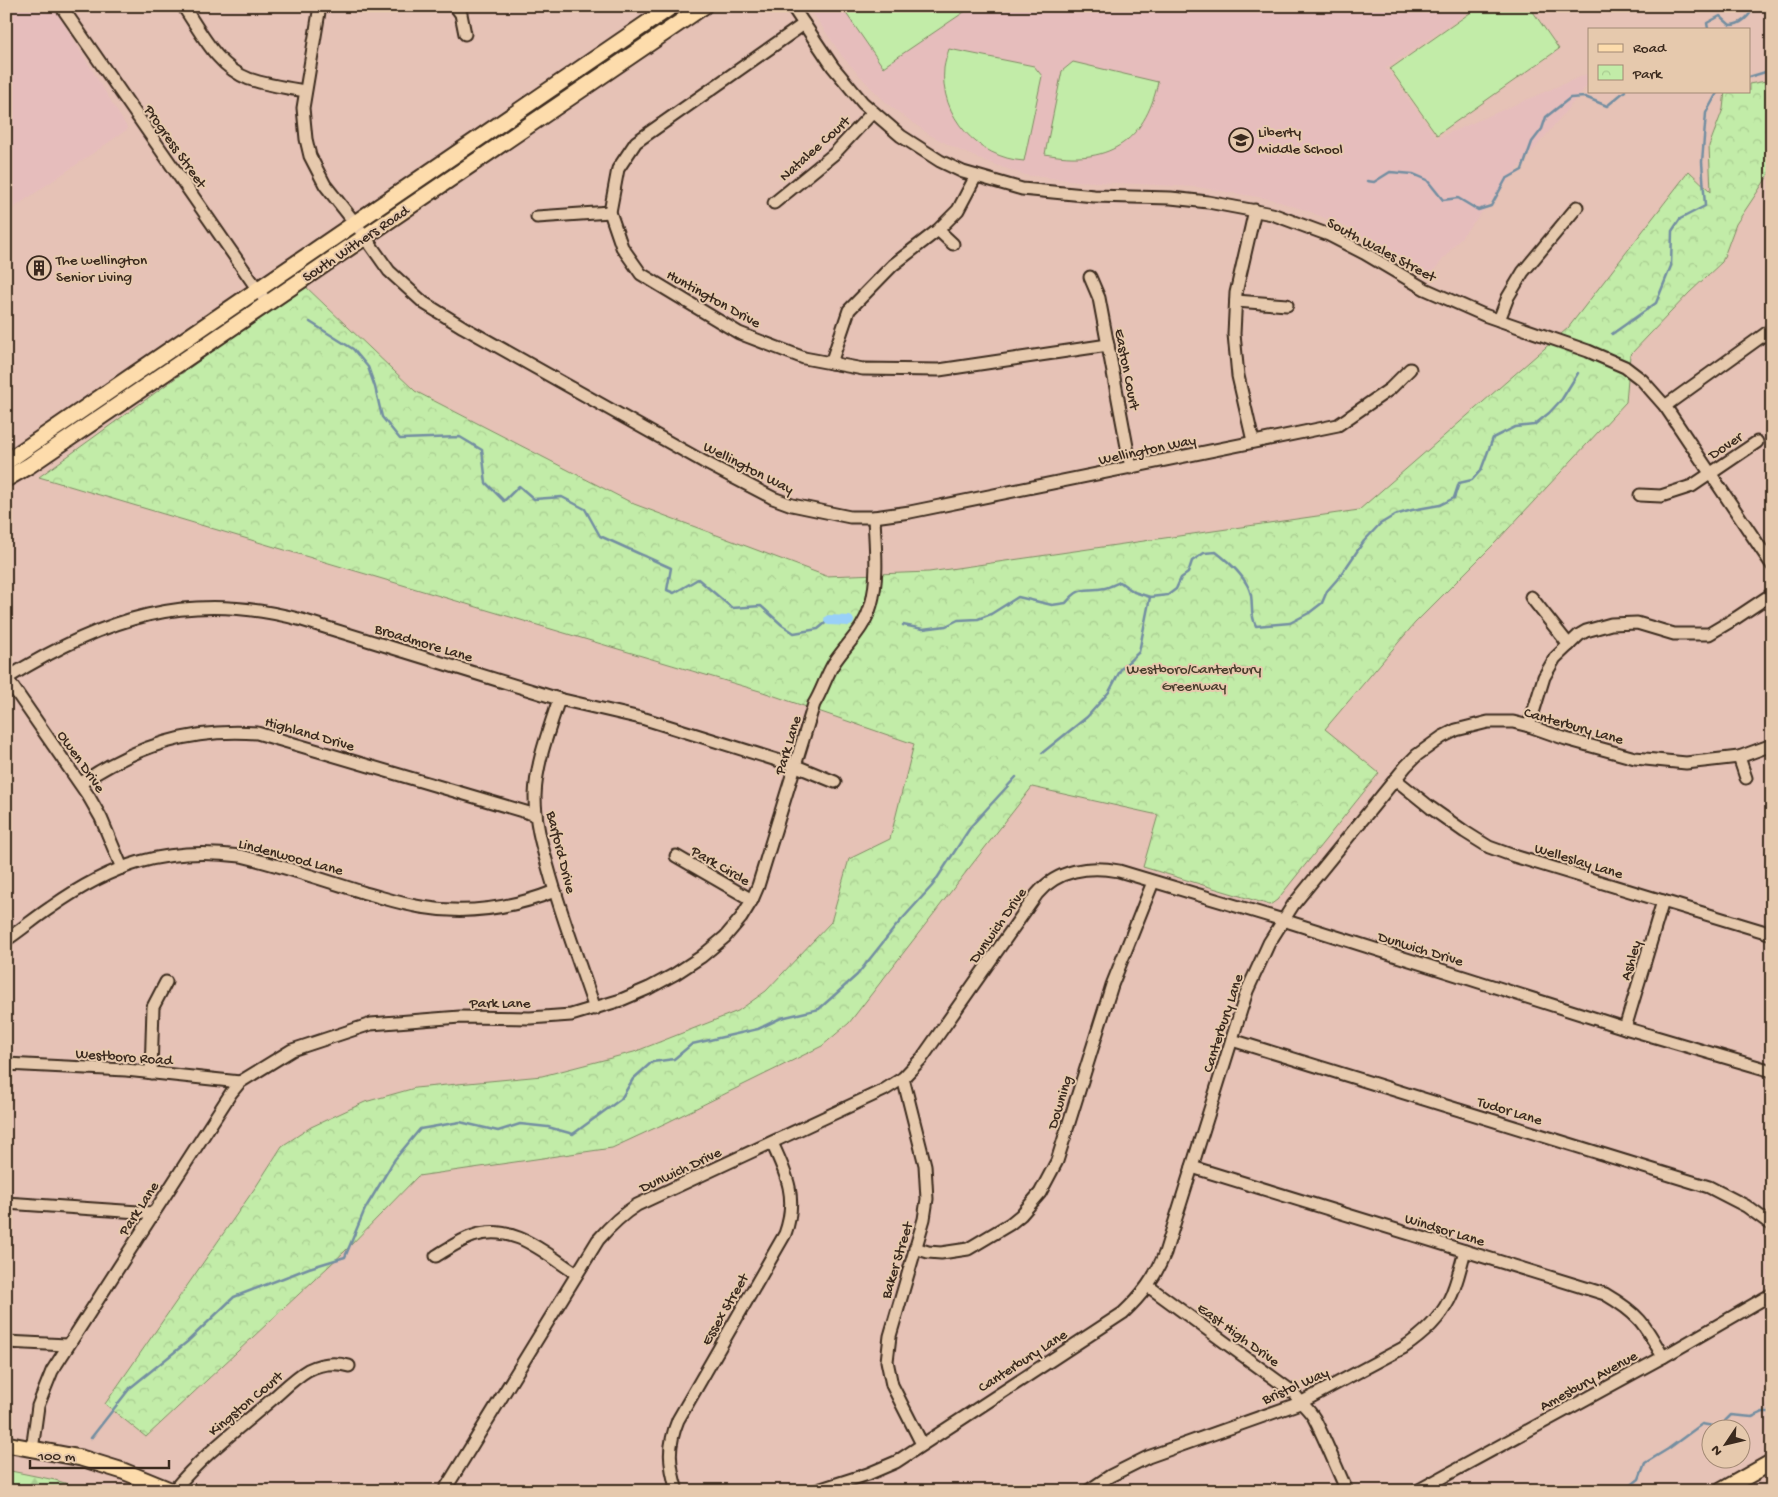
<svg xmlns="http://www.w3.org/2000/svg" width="1778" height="1497" font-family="'Gochi Hand',sans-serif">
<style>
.built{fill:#e6bdbc}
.grass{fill:#c2eca8;stroke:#7e8b63}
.forest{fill:url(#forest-firs);stroke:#7e8b63}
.park{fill:url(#park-crowns);stroke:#7e8b63}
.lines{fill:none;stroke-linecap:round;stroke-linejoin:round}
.stream{stroke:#738ea1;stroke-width:2.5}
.canal{stroke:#99d0f8;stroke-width:10}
.minor-casing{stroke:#3b2a1e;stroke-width:15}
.major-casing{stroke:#3b2a1e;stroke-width:19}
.minor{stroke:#e6c9ad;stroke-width:11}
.major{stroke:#fddcac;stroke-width:15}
.labels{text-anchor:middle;stroke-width:4;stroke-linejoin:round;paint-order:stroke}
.poi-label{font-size:15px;fill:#3b2a1e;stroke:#e6c9ad;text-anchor:start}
.street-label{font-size:15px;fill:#3b2a1e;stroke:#e6c9ad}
.park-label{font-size:15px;fill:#483d2c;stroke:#e6c9ad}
</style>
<defs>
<pattern id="forest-firs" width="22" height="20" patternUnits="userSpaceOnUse" patternTransform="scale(1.25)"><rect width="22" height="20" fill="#c2eca8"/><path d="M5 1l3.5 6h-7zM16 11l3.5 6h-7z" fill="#a8cb90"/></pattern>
<pattern id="park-crowns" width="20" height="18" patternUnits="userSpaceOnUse" patternTransform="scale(1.25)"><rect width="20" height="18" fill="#c2eca8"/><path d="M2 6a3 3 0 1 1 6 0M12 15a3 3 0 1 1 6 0" fill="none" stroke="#a8cb90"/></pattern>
</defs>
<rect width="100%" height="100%" fill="#e6c2b6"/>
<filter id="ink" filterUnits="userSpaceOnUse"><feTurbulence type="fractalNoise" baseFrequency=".02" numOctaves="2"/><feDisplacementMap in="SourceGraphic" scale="10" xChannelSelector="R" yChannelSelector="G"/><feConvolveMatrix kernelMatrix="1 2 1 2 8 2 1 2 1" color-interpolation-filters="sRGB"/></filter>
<g filter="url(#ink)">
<g class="built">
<polygon points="20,6 53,6 128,129 6,213 6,16"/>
<polygon points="808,6 1465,6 1468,12 1386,68 1437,138 1589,73 1589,83 1430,275 1396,253 1349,228 1308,211 1270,199 1197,187 1075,181 1025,175 982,160 959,150 930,135 890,106 872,89 842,56"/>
</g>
<g class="grass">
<polygon points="841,6 973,6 883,67"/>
<polygon points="1480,6 1529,6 1559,49 1437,135 1390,69"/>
<path d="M949,49L1034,66L1042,76L1024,161C978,158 939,116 944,68C945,62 947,55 949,49Z"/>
<path d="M1073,62L1158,82C1145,143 1106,166 1045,154L1062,71Z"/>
</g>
<polygon class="forest" points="6,1470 55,1480 91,1491 6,1491"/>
<polygon class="park" points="1772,80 1772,170 1736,224 1722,262 1689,293 1630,355 1626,402 1495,543 1415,623 1325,729 1379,773 1277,900 1270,905 1143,867 1158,815 1032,787 849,1023 822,1046 668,1122 612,1148 418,1176 344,1252 146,1437 105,1404 257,1185 282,1146 311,1127 365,1102 415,1088 542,1076 634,1052 738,1011 766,991 831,922 849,859 890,839 914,744 763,692 39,477 304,285 415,391 634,504 826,576 929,572 1359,510 1568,328 1689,171 1711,192 1709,146 1723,109 1725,91 1749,91 1749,84"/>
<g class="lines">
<g class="stream">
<path d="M1708,29L1707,23L1720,16L1730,25C1741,25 1750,16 1754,6"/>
<polyline points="1749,77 1772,70"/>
<polyline points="1367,181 1374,182 1390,172 1413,174 1427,180 1443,200 1458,198 1478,210 1491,206 1506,179 1522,170 1532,142 1542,129 1546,117 1570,98 1585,97 1607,106 1625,91"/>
<polyline points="310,322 353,349 368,367 375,387 382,417 400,439 460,437 482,450 486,483 504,501 519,486 534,499 562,497 585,509 600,536 671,568 667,590 674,593 698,579 732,608 761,606 782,625 794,633 818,629 829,620"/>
<polyline points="1612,334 1656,303 1671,266 1672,231 1680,219 1705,206 1702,162 1706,113 1718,91"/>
<path d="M903,625L923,629L946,626L958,620L978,619L991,614L1018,597L1052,605L1066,603C1081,585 1084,592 1105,588C1110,587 1115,584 1120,582L1134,592L1150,597L1168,595L1176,589L1181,578L1188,573L1192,561L1204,553L1216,552C1229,562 1247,577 1251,595C1253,608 1250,614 1256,626L1290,623L1309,613L1322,603L1327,591L1341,575L1364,541L1380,524L1395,515L1412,510L1440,505L1454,498L1459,483L1472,480L1481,470L1493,438L1515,427L1534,425L1549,413L1562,399L1578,373"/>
<polyline points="1042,753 1087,717 1109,692 1121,669 1139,652 1150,597"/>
<polyline points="91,1438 130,1388 187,1342 234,1297 309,1268 345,1257 365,1209 395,1159 420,1129 460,1122 498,1131 520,1124 548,1127 573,1134 621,1099 633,1079 652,1062 674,1059 692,1044 758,1029 781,1018 819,1009 857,975 896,926 932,886 972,825 1016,777"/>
<polyline points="1624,1491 1639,1479 1645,1463 1668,1449 1702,1424 1719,1427 1731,1415 1752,1417 1763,1412 1772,1412"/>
</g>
<polyline class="canal" points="829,620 849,621"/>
<g class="minor-casing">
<g id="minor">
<polyline points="61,6 267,303"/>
<path d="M183,6C201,32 217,67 249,79C267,85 287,88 305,91"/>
<polyline points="320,6 303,108 306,139 310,156 325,185 355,223 389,271 424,303 463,327 704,462 773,498 792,505 850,517 874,517 910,512 1338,425 1390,389 1410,369"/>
<polyline points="455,6 461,14 465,34"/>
<polyline points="792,6 833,67 863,103 901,136 940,161 963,172 1022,189 1094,196 1171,198 1208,202 1272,214 1329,235 1364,253 1425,289 1484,315 1588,351 1625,367 1642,380 1665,406 1772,565"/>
<polyline points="804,24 636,142 618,169 610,212 622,247 641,274 739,333 804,358 863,369 939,370 1108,345"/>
<polyline points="774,203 834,154 873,112"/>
<polyline points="537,217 610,212"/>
<polyline points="938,230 953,244"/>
<polyline points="1090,277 1099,298 1131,468"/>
<polyline points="1236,301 1287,305"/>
<polyline points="1499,320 1508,297 1523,272 1577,207"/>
<polyline points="831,363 849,310 893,265 938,230 958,210 976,176"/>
<polyline points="1665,406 1772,329"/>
<polyline points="1253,441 1238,376 1234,334 1236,293 1255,210"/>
<polyline points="1640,495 1661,496 1692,486 1757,442"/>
<polyline points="1531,597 1569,645"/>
<polyline points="6,677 89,797 101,818 122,868"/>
<path d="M7,678C104,618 188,589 302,620L559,699L645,719L796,766L835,782"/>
<path d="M559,699C549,730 536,763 535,796C535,821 541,843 548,867C561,915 579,962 595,1009"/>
<polyline points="1529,726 1544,677 1555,658 1579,635 1586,631 1611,624 1637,623 1674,634 1709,634 1736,618 1772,594"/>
<polyline points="1739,757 1746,778"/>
<polyline points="1395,779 1431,808 1465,832 1489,847 1514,856 1772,934"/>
<path d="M81,783C136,746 190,728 257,733L536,815"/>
<polyline points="676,856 752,900"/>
<path d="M6,940C21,930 35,918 50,908C112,864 165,846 241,856C283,866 324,880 365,893C384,898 402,904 421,907C466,915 512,908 555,891"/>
<polyline points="1625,1028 1663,901"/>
<polyline points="1232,1040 1709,1187 1746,1206 1772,1225"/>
<polyline points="6,1064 126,1070 240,1082"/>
<polyline points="151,1073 153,1007 166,982"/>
<polyline points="903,1078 925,1165 927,1199 924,1219 890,1336 887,1361 892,1385 922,1444"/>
<path d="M1192,1167L1605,1294C1639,1314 1644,1323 1663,1357"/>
<polyline points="6,1203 153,1213"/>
<polyline points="915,1248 928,1252 941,1253 968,1249 1010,1224 1021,1215 1040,1193 1057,1161 1112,985 1153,882"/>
<path d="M436,1256C448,1249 460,1240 473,1236C513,1222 546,1254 577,1274"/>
<path d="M1148,1286L1294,1393C1300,1403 1308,1408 1314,1418C1326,1441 1336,1467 1347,1491"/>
<polyline points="6,1342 67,1345"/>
<path d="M32,1450L38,1406L52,1371L231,1093L240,1082L292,1050L371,1024L460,1017L530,1018L571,1015L621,1000L649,988L675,974L701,957L725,937L741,918L752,900L758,886L814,704C822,691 826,676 834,663C848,642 864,630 871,605C879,577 875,545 874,517"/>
<path d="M173,1491C201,1457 236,1430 269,1402C281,1392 294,1378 308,1370C322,1363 335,1362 349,1366"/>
<path d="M444,1491L598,1240C610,1226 621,1215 637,1205L884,1090L903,1078L922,1058L1037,894C1057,870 1089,865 1119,871L1283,920L1625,1028L1772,1071"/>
<path d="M677,1491C669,1464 667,1447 678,1420L785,1234C798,1198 787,1175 772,1143"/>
<path d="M815,1491L868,1474L896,1462L1123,1313C1142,1295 1155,1278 1165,1253L1247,991L1269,943L1293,905L1406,766L1417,755L1442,737L1456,730L1488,722H1513L1529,726L1566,739L1635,758L1686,763L1739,757L1772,745"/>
<path d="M1088,1491L1110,1476L1148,1457L1300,1403L1403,1348C1421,1336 1439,1320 1449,1300C1457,1285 1460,1267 1465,1251"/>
<polyline points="1417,1491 1663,1357 1772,1294"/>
</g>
</g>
<g class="major-casing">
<g id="major">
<polyline points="6,462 672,6"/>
<polyline points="6,479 30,465 704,6"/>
<polyline points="6,1444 81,1458 123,1471 172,1491"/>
<polyline points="1721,1491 1772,1462"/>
</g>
</g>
<use href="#minor" class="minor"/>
<use href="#major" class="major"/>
</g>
</g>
<defs>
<g id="school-ring" transform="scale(1.25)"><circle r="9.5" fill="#e6c9ad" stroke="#3b2a1e" stroke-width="1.5"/><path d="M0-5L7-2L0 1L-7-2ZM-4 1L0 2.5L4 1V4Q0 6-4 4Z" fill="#3b2a1e"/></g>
<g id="building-ring" transform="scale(1.25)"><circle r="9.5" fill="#e6c9ad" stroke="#3b2a1e" stroke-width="1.5"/><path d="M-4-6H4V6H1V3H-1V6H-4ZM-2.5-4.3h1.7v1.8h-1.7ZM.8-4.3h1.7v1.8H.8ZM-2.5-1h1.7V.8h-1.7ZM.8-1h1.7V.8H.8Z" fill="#3b2a1e"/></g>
</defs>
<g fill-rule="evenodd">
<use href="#school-ring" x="1241" y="140"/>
<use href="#building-ring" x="39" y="268"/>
</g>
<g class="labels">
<g class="poi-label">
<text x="1258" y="136">Liberty<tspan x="1258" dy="17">Middle School</tspan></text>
<text x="56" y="264">The wellington<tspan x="56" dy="17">Senior Living</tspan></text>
</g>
<g class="street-label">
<text transform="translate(176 146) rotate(55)" y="5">Progress Street</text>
<text transform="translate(814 148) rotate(-42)" y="5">Natalee Court</text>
<text transform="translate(355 243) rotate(-34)" y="5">South Withers Road</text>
<text transform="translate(1382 249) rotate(28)" y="5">South Wales Street</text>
<text transform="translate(714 298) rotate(29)" y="5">Huntington Drive</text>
<text transform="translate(1128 369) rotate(79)" y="5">Easton Court</text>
<text transform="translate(1725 445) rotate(-34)" y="5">Dover</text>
<text transform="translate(1147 449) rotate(-12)" y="5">Wellington Way</text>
<text transform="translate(749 467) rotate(27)" y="5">Wellington Way</text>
<text transform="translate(424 642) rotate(17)" y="5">Broadmore Lane</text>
<text transform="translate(1574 725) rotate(16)" y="5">Canterbury Lane</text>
<text transform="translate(310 733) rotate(16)" y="5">Highland Drive</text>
<text transform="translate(787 745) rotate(-73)" y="5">Park Lane</text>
<text transform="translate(82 761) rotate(55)" y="5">Owen Drive</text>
<text transform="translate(562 852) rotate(76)" y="5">Barford Drive</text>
<text transform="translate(291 856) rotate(15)" y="5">Lindenwood Lane</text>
<text transform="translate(1579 860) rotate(17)" y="5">Welleslay Lane</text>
<text transform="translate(721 865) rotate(30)" y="5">Park Circle</text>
<text transform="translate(997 925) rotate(-55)" y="5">Dunwich Drive</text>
<text transform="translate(1421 948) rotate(17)" y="5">Dunwich Drive</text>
<text transform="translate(1630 960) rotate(-73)" y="5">Ashley</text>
<text x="500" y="1007">Park Lane</text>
<text transform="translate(1222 1023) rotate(-72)" y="5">Canterbury Lane</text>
<text transform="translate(124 1056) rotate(4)" y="5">Westboro Road</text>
<text transform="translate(1059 1102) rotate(-73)" y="5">Downing</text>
<text transform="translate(1510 1110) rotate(17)" y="5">Tudor Lane</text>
<text transform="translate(680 1169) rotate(-25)" y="5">Dunwich Drive</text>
<text transform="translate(138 1208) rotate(-57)" y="5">Park Lane</text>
<text transform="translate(1445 1229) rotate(17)" y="5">Windsor Lane</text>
<text transform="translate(896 1260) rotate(-73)" y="5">Baker Street</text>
<text transform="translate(724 1309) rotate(-60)" y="5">Essex Street</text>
<text transform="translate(1239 1334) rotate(36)" y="5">East High Drive</text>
<text transform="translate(1022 1360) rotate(-33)" y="5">Canterbury Lane</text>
<text transform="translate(1588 1380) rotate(-29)" y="5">Amesbury Avenue</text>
<text transform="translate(1295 1385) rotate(-24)" y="5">Bristol Way</text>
<text transform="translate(245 1403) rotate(-40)" y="5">Kingston Court</text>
</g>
<g class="park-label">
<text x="1194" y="673">Westboro/Canterbury<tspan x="1194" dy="17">Greenway</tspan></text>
</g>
</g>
<rect width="1778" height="1497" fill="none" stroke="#e6c9ad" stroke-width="25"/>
<rect x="12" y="12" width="1753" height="1472" fill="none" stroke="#3b2a1e" stroke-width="2" filter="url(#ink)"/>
<rect x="1588" y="28" width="162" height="65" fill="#e6c9ad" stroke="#a28974"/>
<rect x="1598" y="44" width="25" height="8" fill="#fddcac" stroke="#a28974"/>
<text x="1633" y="52" font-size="15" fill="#3b2a1e">Road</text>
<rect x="1598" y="65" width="25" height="15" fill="url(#park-crowns)" stroke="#a28974"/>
<text x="1633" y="78" font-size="15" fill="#3b2a1e">Park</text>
<g transform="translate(1726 1444) rotate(235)"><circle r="24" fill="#e6c9ad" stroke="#a28974"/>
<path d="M0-4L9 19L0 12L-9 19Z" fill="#3b2a1e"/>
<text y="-8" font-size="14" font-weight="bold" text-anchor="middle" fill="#3b2a1e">N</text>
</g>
<path d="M30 1460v8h139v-8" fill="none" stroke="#3b2a1e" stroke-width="2.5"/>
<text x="38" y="1460" font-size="15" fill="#3b2a1e" stroke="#e6c9ad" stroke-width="4" paint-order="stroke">100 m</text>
</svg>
